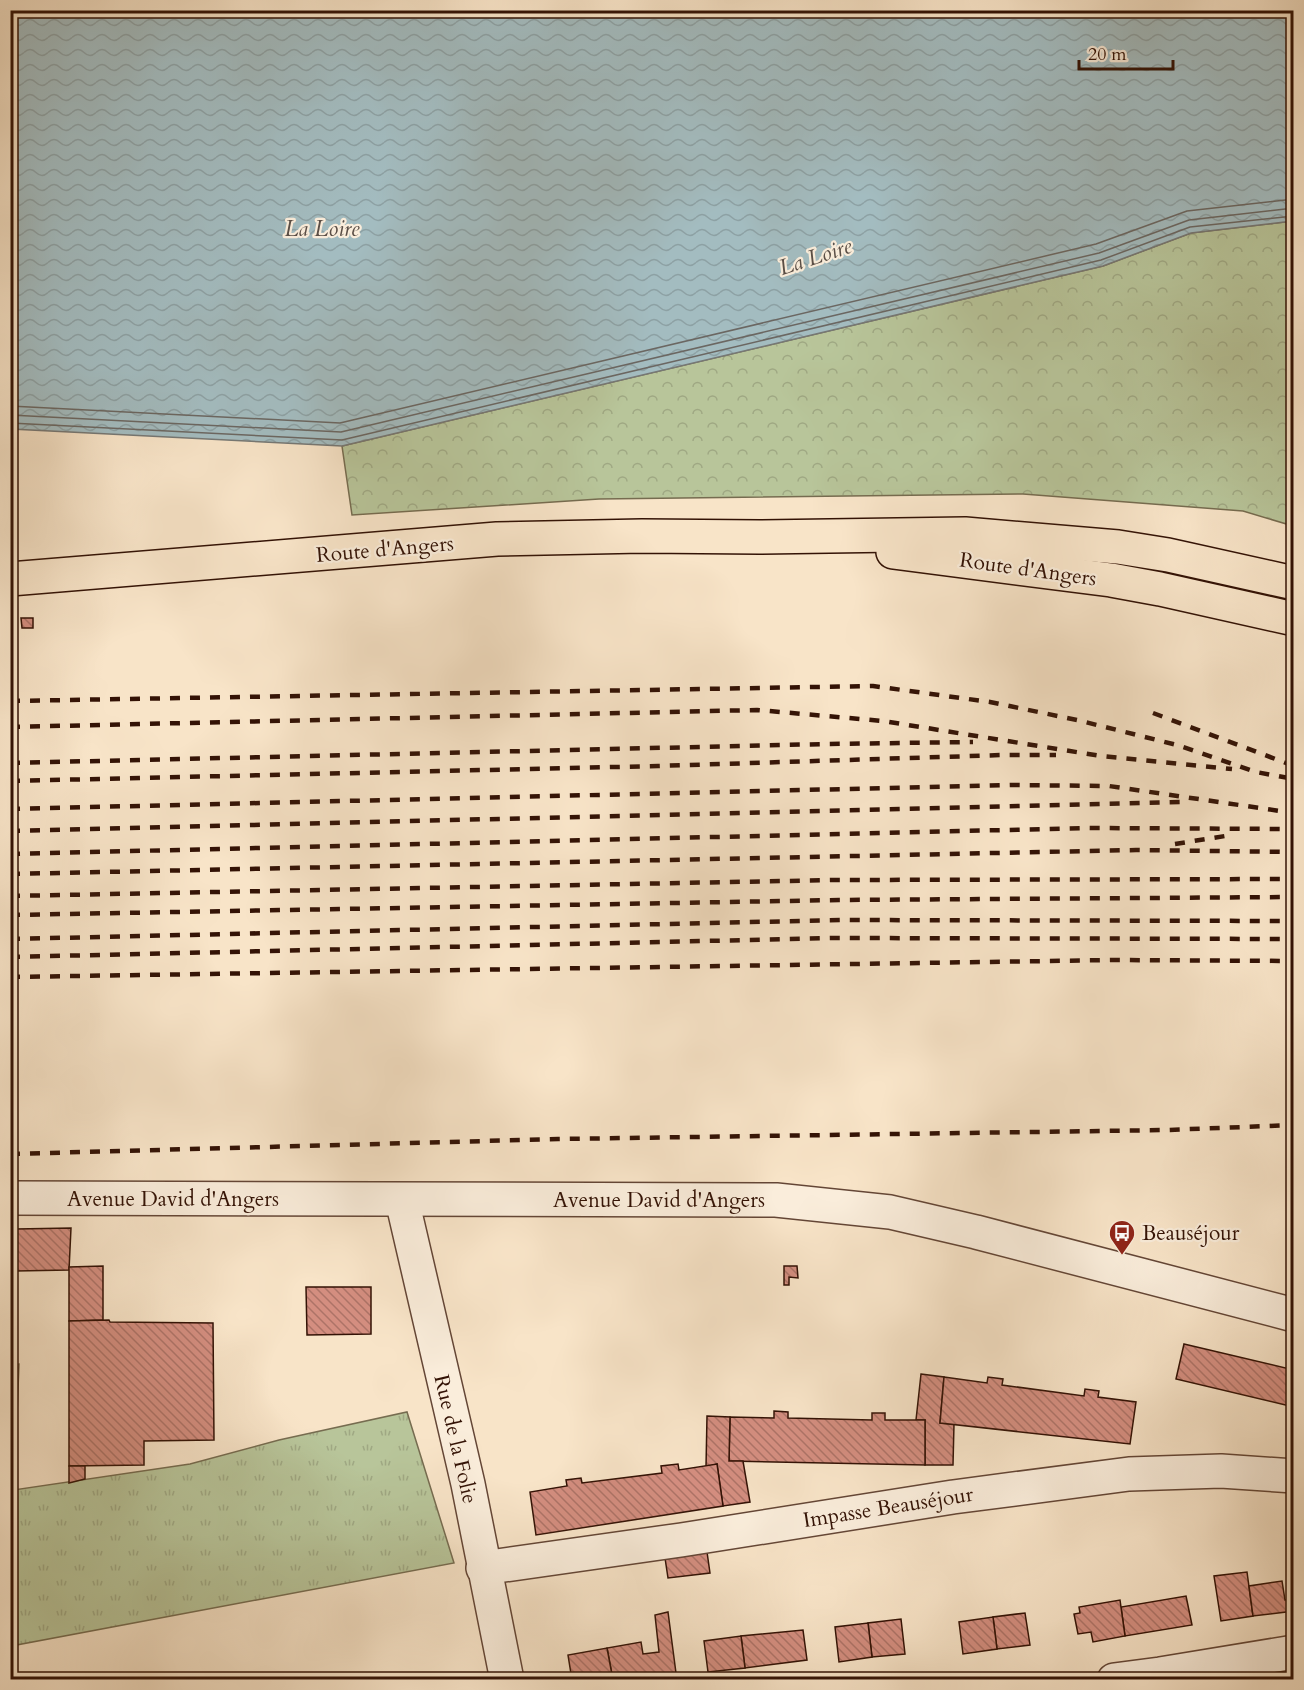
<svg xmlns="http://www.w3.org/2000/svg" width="1304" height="1690" font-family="Cardo,serif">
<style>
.forest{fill:url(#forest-crowns);stroke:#766c50;stroke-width:1.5}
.park{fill:url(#park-tufts);stroke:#766c50;stroke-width:1.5}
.water{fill:url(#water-waves);stroke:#767875;stroke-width:1.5}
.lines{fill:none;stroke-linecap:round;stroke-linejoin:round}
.shore{stroke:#6b6762;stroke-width:1.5}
.building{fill:url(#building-back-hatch);stroke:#331205;stroke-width:1.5}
.minor-casing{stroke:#644636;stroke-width:36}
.major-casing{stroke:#331205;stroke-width:36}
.minor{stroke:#faeddb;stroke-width:33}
.major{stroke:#f8e4c8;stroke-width:33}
.rail{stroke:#331205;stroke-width:4.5;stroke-dasharray:10 10;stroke-linecap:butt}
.labels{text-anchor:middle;stroke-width:4.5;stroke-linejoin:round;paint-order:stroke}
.street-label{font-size:21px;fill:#331205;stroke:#faeddb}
.poi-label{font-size:21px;fill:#331205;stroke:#faeddb;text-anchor:start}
.water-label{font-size:22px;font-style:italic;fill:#5a4e46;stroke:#faeddb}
</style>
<defs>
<pattern id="forest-crowns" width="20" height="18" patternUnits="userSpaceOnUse" patternTransform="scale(1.5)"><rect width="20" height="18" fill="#b8c59a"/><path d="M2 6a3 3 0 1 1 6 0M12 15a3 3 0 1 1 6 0" fill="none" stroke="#9fa883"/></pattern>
<pattern id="park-tufts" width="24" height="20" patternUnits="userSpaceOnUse" patternTransform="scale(1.5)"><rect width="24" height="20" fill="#b8c59a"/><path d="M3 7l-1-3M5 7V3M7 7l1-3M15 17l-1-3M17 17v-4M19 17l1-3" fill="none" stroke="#9fa883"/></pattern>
<pattern id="water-waves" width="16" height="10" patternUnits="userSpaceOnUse" patternTransform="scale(1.5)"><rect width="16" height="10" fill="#a3bcc0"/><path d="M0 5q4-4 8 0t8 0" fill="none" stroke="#8da1a4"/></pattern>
<pattern id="building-back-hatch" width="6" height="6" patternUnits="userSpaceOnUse" patternTransform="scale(1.5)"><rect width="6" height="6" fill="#d48e80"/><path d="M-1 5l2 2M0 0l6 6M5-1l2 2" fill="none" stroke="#ad7367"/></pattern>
</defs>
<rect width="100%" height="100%" fill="#f8e4c8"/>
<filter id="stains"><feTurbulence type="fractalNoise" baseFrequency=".00333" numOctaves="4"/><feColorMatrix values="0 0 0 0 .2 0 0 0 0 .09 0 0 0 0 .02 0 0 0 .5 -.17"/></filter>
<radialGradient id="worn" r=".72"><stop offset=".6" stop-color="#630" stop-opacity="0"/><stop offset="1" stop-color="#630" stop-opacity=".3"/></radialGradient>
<polygon class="forest" points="1293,221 1293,526 1243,511 1023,494 599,499 352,515 342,446 1103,266 1191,233"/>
<polygon class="park" points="19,1364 14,1490 190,1464 279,1440 407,1412 454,1563 11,1646 11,1365"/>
<polygon class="water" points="10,11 1293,11 1293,221 1191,233 1103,266 342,446 11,429"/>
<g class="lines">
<g class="shore">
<polyline points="10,406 340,423 1096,244 1187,211 1294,199"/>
<polyline points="10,415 341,432 1099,253 1189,220 1294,208"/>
<polyline points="10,423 342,440 1101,260 1190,227 1294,216"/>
</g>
</g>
<g class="building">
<polygon points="21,618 33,618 33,628 22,628"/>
<polygon points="71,1228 69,1270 16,1271 16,1229"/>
<rect x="10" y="1229" width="6" height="42"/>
<polygon points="103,1266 103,1320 69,1321 69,1267"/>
<polygon points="784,1266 797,1266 798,1278 789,1277 789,1285 784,1285"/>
<polygon points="306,1287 371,1287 371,1334 307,1335"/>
<polygon points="109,1320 110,1322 213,1323 214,1440 144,1441 144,1465 69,1466 69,1321"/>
<rect x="10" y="1325" width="7" height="29"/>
<polygon points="1184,1344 1294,1370 1294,1407 1176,1379"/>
<polygon points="921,1374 944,1377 940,1423 954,1424 953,1465 925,1465 925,1420 916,1420"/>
<polygon points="944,1377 987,1383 988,1377 1003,1379 1002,1385 1084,1396 1085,1389 1099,1391 1098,1397 1136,1402 1130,1444 940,1423"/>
<polygon points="774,1411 788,1412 788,1418 872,1420 872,1413 885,1413 885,1420 925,1420 925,1465 729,1461 730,1417 774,1418"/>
<polygon points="707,1416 730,1417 729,1461 743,1461 750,1502 723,1506 717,1464 706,1467"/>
<polygon points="678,1464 679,1470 717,1464 723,1506 536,1535 530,1492 567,1486 566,1480 581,1478 582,1483 662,1473 661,1466"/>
<polygon points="69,1466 85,1466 85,1479 69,1483"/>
<polygon points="707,1552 710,1573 668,1578 665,1558"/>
<polygon points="1247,1572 1253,1616 1221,1621 1214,1576"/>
<polygon points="1282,1581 1285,1600 1294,1599 1294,1611 1253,1616 1249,1586"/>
<polygon points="1186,1596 1192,1625 1125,1636 1121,1607"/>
<polygon points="1120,1600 1125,1636 1093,1642 1091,1632 1078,1634 1074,1614 1080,1613 1079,1607"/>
<polygon points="668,1612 676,1673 613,1680 607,1648 641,1642 643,1654 659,1652 655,1615"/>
<polygon points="1025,1613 1030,1645 997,1649 993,1617"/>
<polygon points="993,1617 997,1649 963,1654 959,1622"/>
<polygon points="901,1619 905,1654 872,1657 868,1623"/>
<polygon points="868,1623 872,1657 839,1662 835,1627"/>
<polygon points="803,1630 807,1660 745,1668 741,1636"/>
<polygon points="741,1636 745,1668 708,1672 704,1641"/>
<polygon points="607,1648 613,1680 572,1680 568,1655"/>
</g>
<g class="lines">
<g class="minor-casing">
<g id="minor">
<polyline points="10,1198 776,1200 890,1212 976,1232 1294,1315"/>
<polyline points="402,1200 468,1484 507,1680"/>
<polyline points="483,1568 681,1540 953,1497 1129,1474 1221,1471 1294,1476"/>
<polyline points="1114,1680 1160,1674 1294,1652"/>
</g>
</g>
<g class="major-casing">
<g id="major">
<polyline points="893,552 1111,580 1160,589 1294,619"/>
<polyline points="10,579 497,539 642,536 760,537 965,534 1118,547 1168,555 1294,583"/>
</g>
</g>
<use href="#minor" class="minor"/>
<use href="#major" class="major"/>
<g class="rail">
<polyline points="10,701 873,686 990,702 1077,720 1177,745 1256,772 1294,779"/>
<polyline points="1153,713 1294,766"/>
<polyline points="10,727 757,710 883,721 1101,756 1232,769"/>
<polyline points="10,763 826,744 973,742"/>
<polyline points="10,781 658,766 1003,755 1056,755"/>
<polyline points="10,809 1013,785 1109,786 1294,813"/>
<polyline points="10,831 1182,802"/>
<polyline points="1175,844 1225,836"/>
<polyline points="10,854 1088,828 1294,829"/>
<polyline points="10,874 1136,850 1294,852"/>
<polyline points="10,896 835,880 1294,879"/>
<polyline points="10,915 839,900 1294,897"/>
<polyline points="10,939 841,920 1294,921"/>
<polyline points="10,957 834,938 1294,939"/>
<polyline points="10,977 1113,960 1294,961"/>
<polyline points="10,1154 558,1139 1167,1130 1294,1125"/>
</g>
</g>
<defs>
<g id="bus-pin" transform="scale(1.35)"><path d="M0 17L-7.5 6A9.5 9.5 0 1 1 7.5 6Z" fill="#8f2418" stroke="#faeddb"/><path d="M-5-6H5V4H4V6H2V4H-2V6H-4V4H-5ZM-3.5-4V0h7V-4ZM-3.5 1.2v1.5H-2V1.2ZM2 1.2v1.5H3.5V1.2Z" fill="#fff"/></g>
</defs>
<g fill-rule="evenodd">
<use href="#bus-pin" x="1122" y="1233"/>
</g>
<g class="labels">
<g class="street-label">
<text transform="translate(385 549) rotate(-5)" y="7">Route d'Angers</text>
<text transform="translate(1028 569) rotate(8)" y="7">Route d'Angers</text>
<text x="173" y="1206">Avenue David d'Angers</text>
<text x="659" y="1207">Avenue David d'Angers</text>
<text transform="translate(456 1439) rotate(77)" y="7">Rue de la Folie</text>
<text transform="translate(888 1507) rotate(-9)" y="7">Impasse Beauséjour</text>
</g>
<g class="poi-label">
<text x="1142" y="1240">Beauséjour</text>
</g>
<g class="water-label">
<text x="322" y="236">La Loire</text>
<text transform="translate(815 256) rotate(-18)" y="8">La Loire</text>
</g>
</g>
<rect width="1304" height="1690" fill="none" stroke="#f8e4c8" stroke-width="36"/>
<rect x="12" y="12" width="1280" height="1666" fill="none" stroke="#331205" stroke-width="3"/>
<rect x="18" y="18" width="1268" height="1654" fill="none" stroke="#331205" stroke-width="1.5"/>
<path d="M1079 60v9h94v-9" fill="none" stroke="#331205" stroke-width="3"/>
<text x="1088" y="60" font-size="18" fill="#331205" stroke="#faeddb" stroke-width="4.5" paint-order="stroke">20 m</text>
<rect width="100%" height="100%" filter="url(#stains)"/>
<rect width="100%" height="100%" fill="url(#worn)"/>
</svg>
